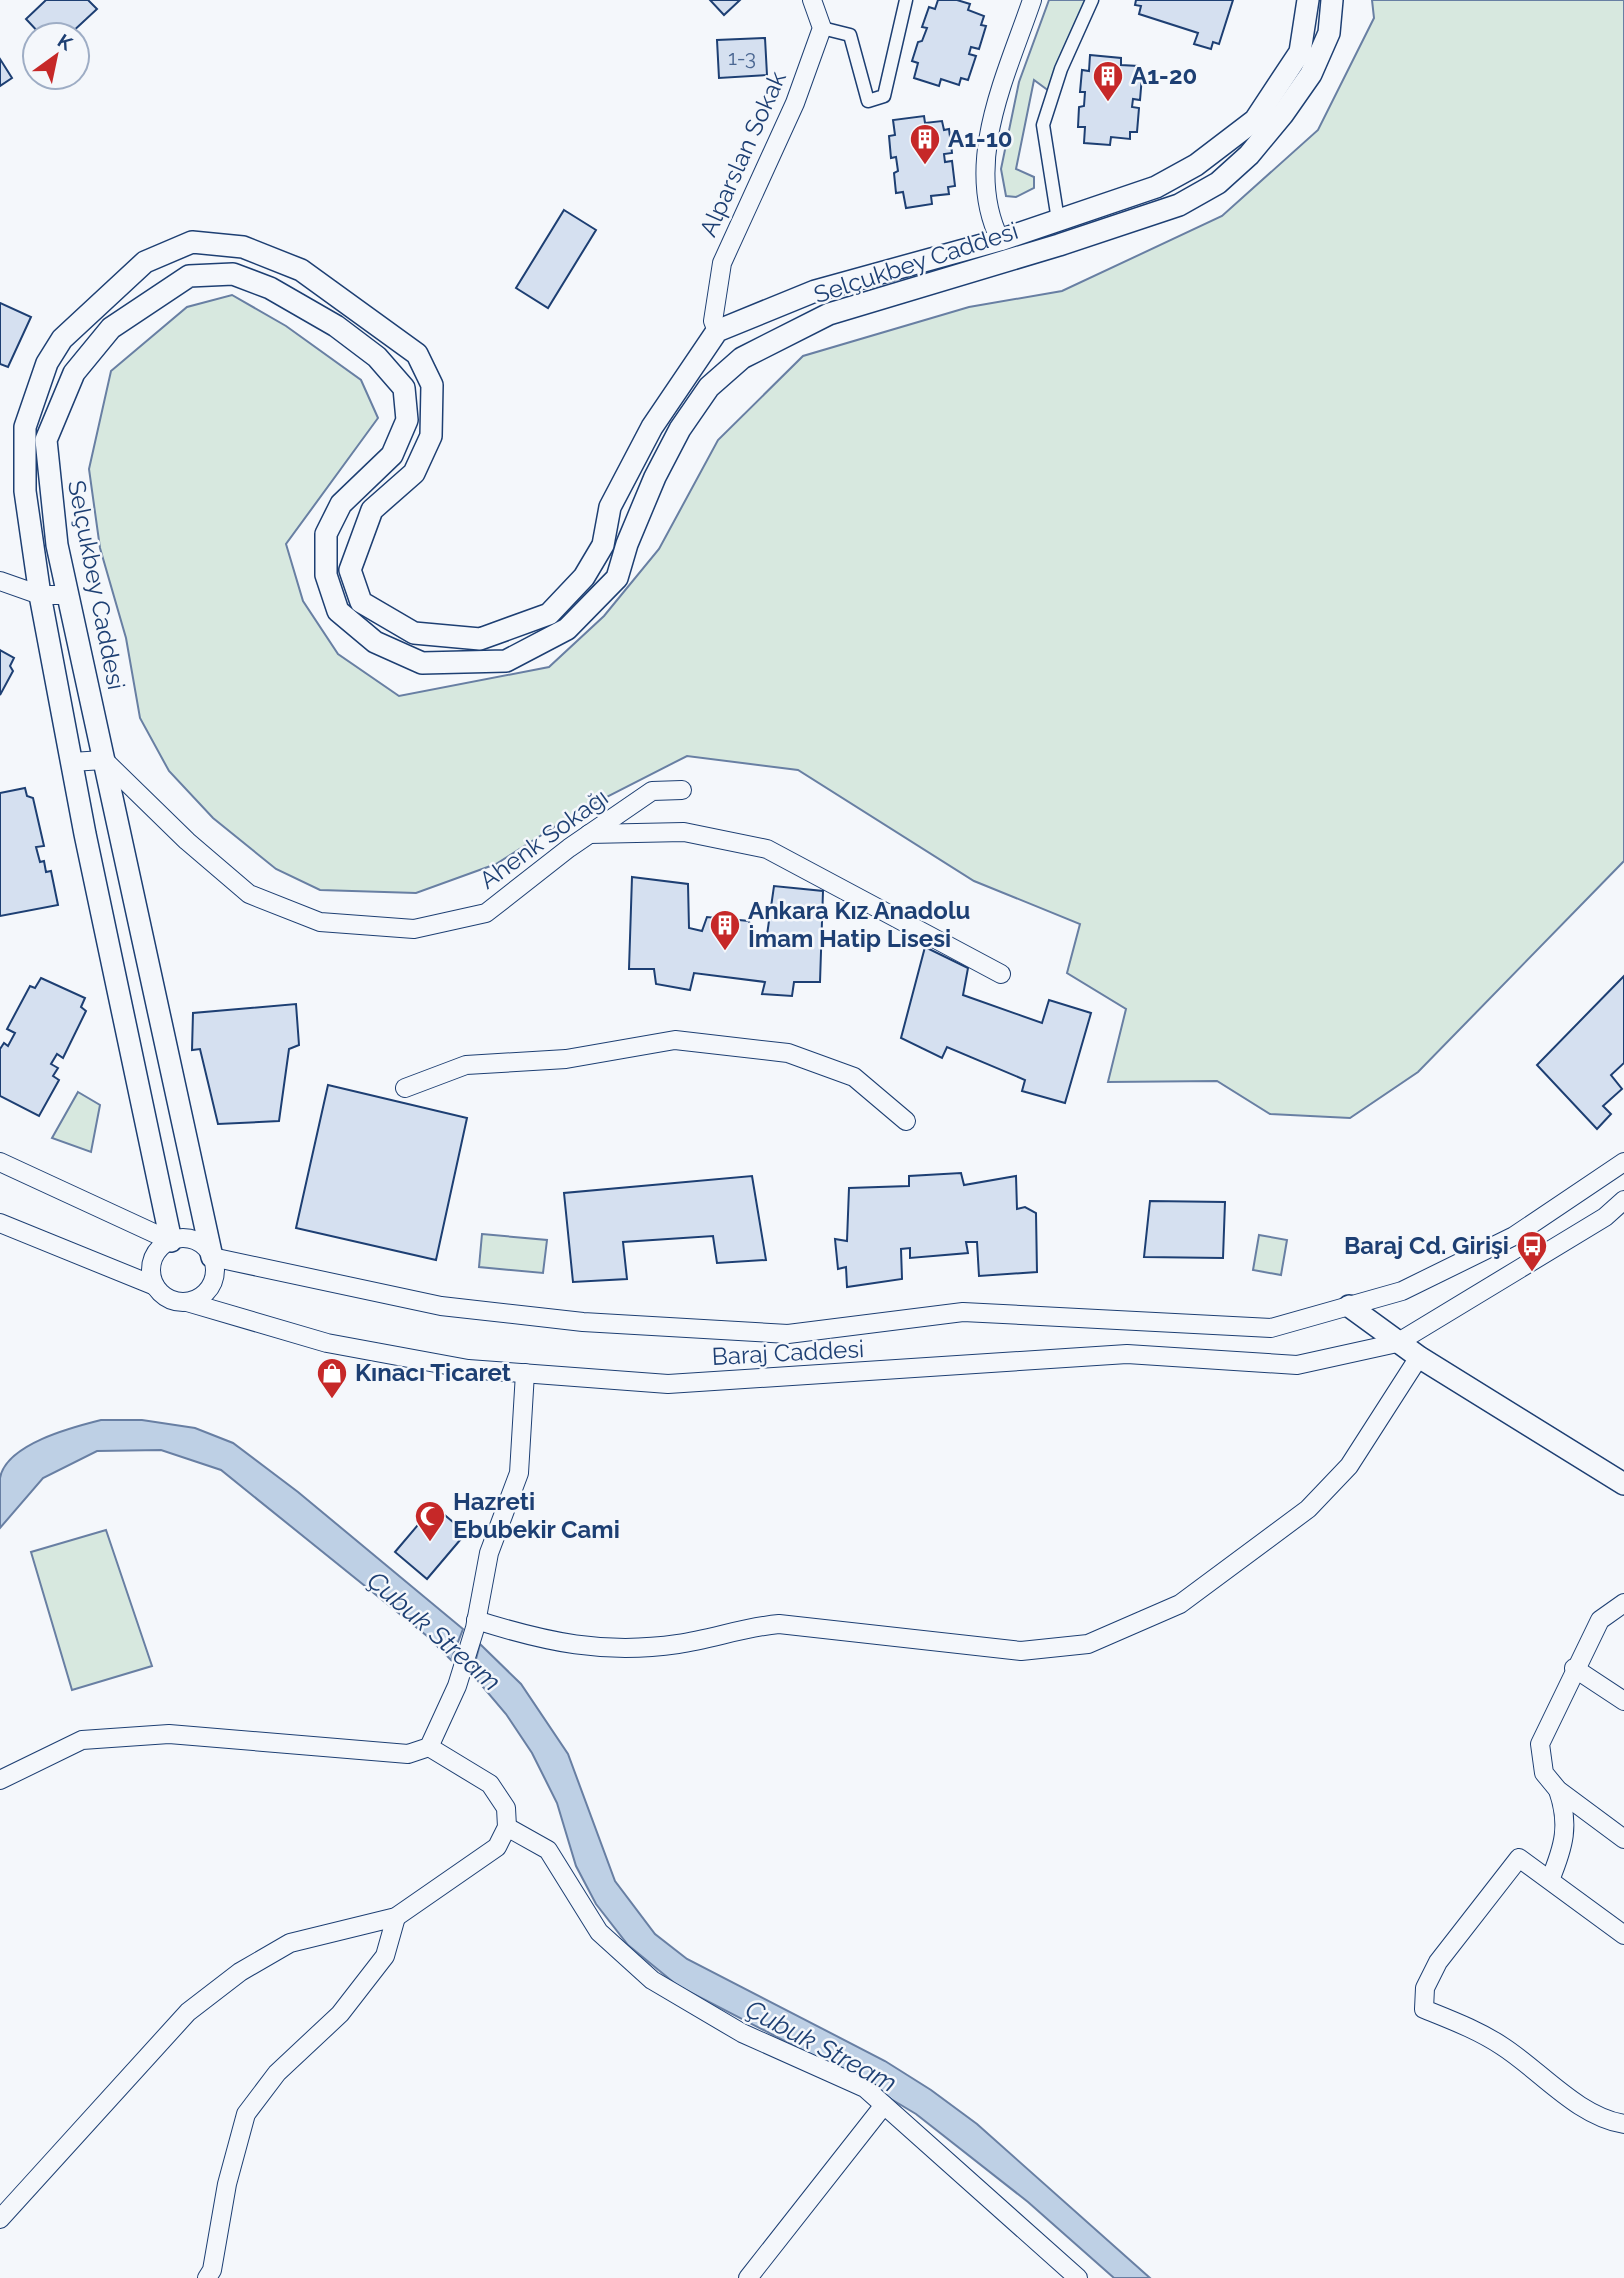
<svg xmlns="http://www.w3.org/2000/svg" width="1624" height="2278" font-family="Raleway,sans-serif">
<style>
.green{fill:#d7e8df;stroke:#687fa3;stroke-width:2}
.water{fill:#bed0e5;stroke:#687fa3;stroke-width:2}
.building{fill:#d5e0f0;stroke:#1d3f73;stroke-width:2}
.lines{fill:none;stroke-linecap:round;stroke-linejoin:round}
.pedestrian-casing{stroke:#1d3f73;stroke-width:15}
.minor-casing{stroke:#1d3f73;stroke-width:20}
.tertiary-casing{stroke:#1d3f73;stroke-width:24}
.pedestrian{stroke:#f4f7fb;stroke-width:12}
.minor{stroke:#f4f7fb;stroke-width:18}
.tertiary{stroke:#f4f7fb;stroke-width:21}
.labels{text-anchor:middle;stroke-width:5;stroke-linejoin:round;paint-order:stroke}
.number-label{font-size:21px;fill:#4b6792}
.poi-label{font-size:24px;font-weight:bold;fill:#1d3f73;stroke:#f4f7fb;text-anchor:start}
.street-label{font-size:24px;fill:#1d3f73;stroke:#f4f7fb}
.water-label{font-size:26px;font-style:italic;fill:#1d3f73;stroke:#f4f7fb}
</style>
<rect width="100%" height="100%" fill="#f4f7fb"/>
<g class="green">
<polygon points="1049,0 1092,0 1049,91 1034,80 1016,169 1034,177 1034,188 1016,197 1006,196 1001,169 1019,82"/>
<polygon points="1372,0 1624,0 1624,861 1418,1072 1350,1118 1270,1114 1217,1081 1108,1082 1126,1009 1067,973 1080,924 974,881 798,770 687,756 581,810 496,864 416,893 320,890 276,869 213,818 169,771 140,718 126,638 100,548 89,469 111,371 187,307 232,295 286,326 361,380 378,418 286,544 303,601 338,654 399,696 549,667 604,616 659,549 718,440 803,356 969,307 1062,291 1222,216 1318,130 1374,18"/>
<polygon points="78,1092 100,1105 91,1152 52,1138"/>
<polygon points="482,1234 547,1240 543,1273 479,1267"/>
<polygon points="1259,1235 1287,1240 1281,1275 1253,1270"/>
<polygon points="106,1530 152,1666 72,1690 31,1552"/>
</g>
<g class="water">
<path d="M101,1420H142L195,1428L233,1443L298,1492L463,1629L451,1660L427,1636L221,1470L161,1450L97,1451L43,1478L0,1528C0,1512 0,1494 0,1478C6,1444 73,1427 101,1420Z"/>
<polygon points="480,1644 521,1684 568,1754 615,1881 655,1934 687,1959 885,2061 931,2090 977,2124 1150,2278 1114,2278 1028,2202 916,2114 849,2074 678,1986 628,1945 596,1904 576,1866 557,1803 532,1753 506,1714 472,1674"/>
</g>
<g class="building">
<polygon points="46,0 88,0 97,9 69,35 41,35 26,19"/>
<polygon points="710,0 740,0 724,15"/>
<polygon points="938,0 957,0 970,4 968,10 984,16 981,25 986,26 979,49 971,47 969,54 976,56 968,80 961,78 959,85 941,79 939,86 914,78 918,63 912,61 918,42 922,41 927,28 922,27 929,7 935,9"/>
<polygon points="1136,0 1233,0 1219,44 1213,42 1211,49 1194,44 1198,33 1139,14 1141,6 1135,5"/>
<polygon points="765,38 767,75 719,78 717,40"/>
<polygon points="1090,55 1121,58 1121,65 1138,66 1137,75 1142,76 1140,100 1133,99 1132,107 1139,108 1137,132 1130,132 1130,139 1111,137 1110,145 1084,143 1085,127 1078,127 1079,107 1084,106 1085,92 1080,92 1082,70 1089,71"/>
<polygon points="0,59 12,78 0,86"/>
<polygon points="924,116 925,123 942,121 944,130 949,129 952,153 944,154 945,162 952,161 955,186 948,187 949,194 931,196 932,204 906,208 903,192 896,193 894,173 898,171 896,157 891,158 889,136 895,135 893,120"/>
<polygon points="564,210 596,230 548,308 516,288"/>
<polygon points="0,303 31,317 8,367 0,364"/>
<polygon points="0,650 14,658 10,666 13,671 0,695"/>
<polygon points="25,788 27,796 33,798 44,846 36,847 40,862 44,861 46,872 51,871 58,905 0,916 0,793"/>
<polygon points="632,877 688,884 689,928 702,931 707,917 749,921 751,932 767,935 774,886 823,891 820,982 794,982 792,996 762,994 765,982 694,973 690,990 656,984 654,969 629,969"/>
<polygon points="925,947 968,968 963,995 1042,1023 1049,1000 1091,1013 1065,1103 1022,1091 1025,1080 947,1047 942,1058 901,1038"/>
<polygon points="1624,976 1624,1063 1611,1075 1622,1089 1603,1106 1611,1114 1597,1129 1537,1065"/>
<polygon points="41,978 85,998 81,1007 86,1011 63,1058 57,1054 51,1064 58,1068 53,1076 59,1080 39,1116 0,1096 0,1049 4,1043 8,1046 15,1033 7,1029 30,986 35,988"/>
<polygon points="296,1004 299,1045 289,1049 279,1121 218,1124 200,1049 192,1050 193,1013"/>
<polygon points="328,1085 467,1118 436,1260 296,1228"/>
<polygon points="961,1173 964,1185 1016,1176 1017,1209 1025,1207 1036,1213 1037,1272 979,1276 977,1242 966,1242 968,1253 910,1258 910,1248 901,1249 902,1279 847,1287 846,1267 838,1269 835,1239 847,1241 849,1188 909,1186 909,1176"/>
<polygon points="752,1176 766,1260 717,1263 713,1236 623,1242 627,1279 573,1282 564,1193"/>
<polygon points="1150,1201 1225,1202 1223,1258 1144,1257"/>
<polygon points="434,1506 466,1533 427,1579 395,1552"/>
</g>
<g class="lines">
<g class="pedestrian-casing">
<g id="pedestrian">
<polyline points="822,28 850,35 868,101 884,96 906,0"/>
<polyline points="1058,220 1043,125 1061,69 1092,0"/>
</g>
</g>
<g class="minor-casing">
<g id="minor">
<path d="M1000,240C962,163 1007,74 1032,0"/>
<polyline points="717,331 713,321 722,263 795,103 822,28 812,0"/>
<polyline points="0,581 40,595 68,595"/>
<polyline points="71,762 104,760 187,841 249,894 320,922 414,929 486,913 569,848 652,791 682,790"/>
<polyline points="589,834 684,832 767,849 1001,974"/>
<polyline points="405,1088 466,1065 566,1059 675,1040 788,1053 854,1077 906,1121"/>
<polyline points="0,1162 171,1241"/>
<polyline points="0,1223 155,1286"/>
<circle cx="183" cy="1270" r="32"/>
<polyline points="212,1257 441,1306 583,1322 788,1334 963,1312 1271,1328 1402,1291 1514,1236 1624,1162"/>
<polyline points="187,1302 327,1343 468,1369 668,1384 1127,1354 1297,1365 1397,1343 1605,1217 1624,1200"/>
<polyline points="1624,1603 1600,1620 1540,1744 1544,1773 1558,1790 1624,1839"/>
<path d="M476,1620C546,1642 604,1655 678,1644C712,1639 745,1627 779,1624L1021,1651L1088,1644L1180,1604L1308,1509L1349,1466L1419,1357"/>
<polyline points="1574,1668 1624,1701"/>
<polyline points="0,1780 82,1740 169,1734 408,1754 429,1747 457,1686 475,1628 489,1553 519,1473 525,1373"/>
<polyline points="507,1827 548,1850 599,1932 652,1980 742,2033 865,2088 1078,2278"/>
<path d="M1550,1880C1564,1846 1570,1825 1558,1790"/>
<path d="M1624,1935L1519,1858L1438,1962L1425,1988L1424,2009C1451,2020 1478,2030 1502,2046C1541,2071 1577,2116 1624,2124"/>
<polyline points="0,2219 188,2012 240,1972 290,1943 396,1917 497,1847 507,1827 506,1808 490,1784 429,1747"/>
<polyline points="207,2278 212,2270 227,2184 246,2114 277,2073 340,2014 385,1956 396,1917"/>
<polyline points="748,2278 884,2105"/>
</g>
</g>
<g class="tertiary-casing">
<g id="tertiary">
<polyline points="171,1241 85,834 40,595 25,491 25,427 47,363 62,339 145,262 192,242 243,247 301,270 417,354 432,385 431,436 414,473 372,510 350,570 361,602 414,633 480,639 549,614 584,577 603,545 610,507 652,427 717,331 815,291 1000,240 1156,187 1196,165 1255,120 1300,52 1308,0"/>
<polyline points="212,1257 57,545 46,440 74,373 111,328 189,276 233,274 270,288 336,326 377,357 404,388 407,420 392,455 341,504 326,534 326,575 338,611 375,642 422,663 506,661 567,629 617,578 627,544 655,477 680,429 709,387 742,358 829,314 1059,245 1179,205 1218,183 1249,155 1283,114 1311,74 1329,33 1332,0"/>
<polyline points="1349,1306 1419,1357 1624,1484"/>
</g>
</g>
<use href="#pedestrian" class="pedestrian"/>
<use href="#minor" class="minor"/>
<use href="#tertiary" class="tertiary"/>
</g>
<defs>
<g id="building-pin" transform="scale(1.575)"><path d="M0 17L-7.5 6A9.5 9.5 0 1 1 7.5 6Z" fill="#c62828" stroke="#f4f7fb"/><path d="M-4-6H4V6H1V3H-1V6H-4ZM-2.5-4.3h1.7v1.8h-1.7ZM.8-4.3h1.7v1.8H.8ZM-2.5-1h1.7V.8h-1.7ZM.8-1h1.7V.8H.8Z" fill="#fff"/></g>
<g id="bus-pin" transform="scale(1.575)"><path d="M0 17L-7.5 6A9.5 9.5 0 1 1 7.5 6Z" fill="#c62828" stroke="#f4f7fb"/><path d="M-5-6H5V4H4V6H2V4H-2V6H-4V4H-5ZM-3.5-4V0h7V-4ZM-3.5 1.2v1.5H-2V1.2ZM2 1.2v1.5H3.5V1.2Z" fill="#fff"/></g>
<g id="shop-pin" transform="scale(1.575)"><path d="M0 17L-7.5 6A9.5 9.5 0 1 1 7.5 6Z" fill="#c62828" stroke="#f4f7fb"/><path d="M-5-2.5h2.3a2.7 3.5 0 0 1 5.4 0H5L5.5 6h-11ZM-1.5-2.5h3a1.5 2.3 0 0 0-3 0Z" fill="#fff"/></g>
<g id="mosque-pin" transform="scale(1.575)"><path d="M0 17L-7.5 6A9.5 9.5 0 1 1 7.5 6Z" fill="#c62828" stroke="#f4f7fb"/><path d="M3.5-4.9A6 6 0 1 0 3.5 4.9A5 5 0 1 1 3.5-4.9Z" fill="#fff"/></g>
</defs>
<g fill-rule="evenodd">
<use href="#building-pin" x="1108" y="76"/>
<use href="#building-pin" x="925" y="139"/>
<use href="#building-pin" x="725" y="925"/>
<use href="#bus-pin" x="1532" y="1246"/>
<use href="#shop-pin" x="332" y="1373"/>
<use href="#mosque-pin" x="430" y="1516"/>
</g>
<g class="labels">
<g class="number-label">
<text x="742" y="65">1-3</text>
</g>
<g class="poi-label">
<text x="1131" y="84">A1-20</text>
<text x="948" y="147">A1-10</text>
<text x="748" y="919">Ankara Kız Anadolu<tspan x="748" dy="28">İmam Hatip Lisesi</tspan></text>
<text x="1509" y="1254" text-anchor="end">Baraj Cd. Girişi</text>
<text x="355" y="1381">Kınacı Ticaret</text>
<text x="453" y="1510">Hazreti<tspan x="453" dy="28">Ebubekir Cami</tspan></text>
</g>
<g class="street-label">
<text transform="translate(743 154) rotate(-66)" y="8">Alparslan Sokak</text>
<text transform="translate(916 263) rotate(-18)" y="8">Selçukbey Caddesi</text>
<text transform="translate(96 585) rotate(79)" y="8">Selçukbey Caddesi</text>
<text transform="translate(544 839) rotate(-36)" y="8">Ahenk Sokağı</text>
<text transform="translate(788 1353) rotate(-3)" y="8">Baraj Caddesi</text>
</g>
<g class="water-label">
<text transform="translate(434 1631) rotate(41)" y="9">Çubuk Stream</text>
<text transform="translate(821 2046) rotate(28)" y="9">Çubuk Stream</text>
</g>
</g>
<g transform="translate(56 56) rotate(33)"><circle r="33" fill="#f4f7fb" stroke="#9eadc5" stroke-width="2"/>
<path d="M0-5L12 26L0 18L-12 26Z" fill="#c62828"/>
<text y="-10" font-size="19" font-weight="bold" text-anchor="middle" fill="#1d3f73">K</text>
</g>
</svg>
